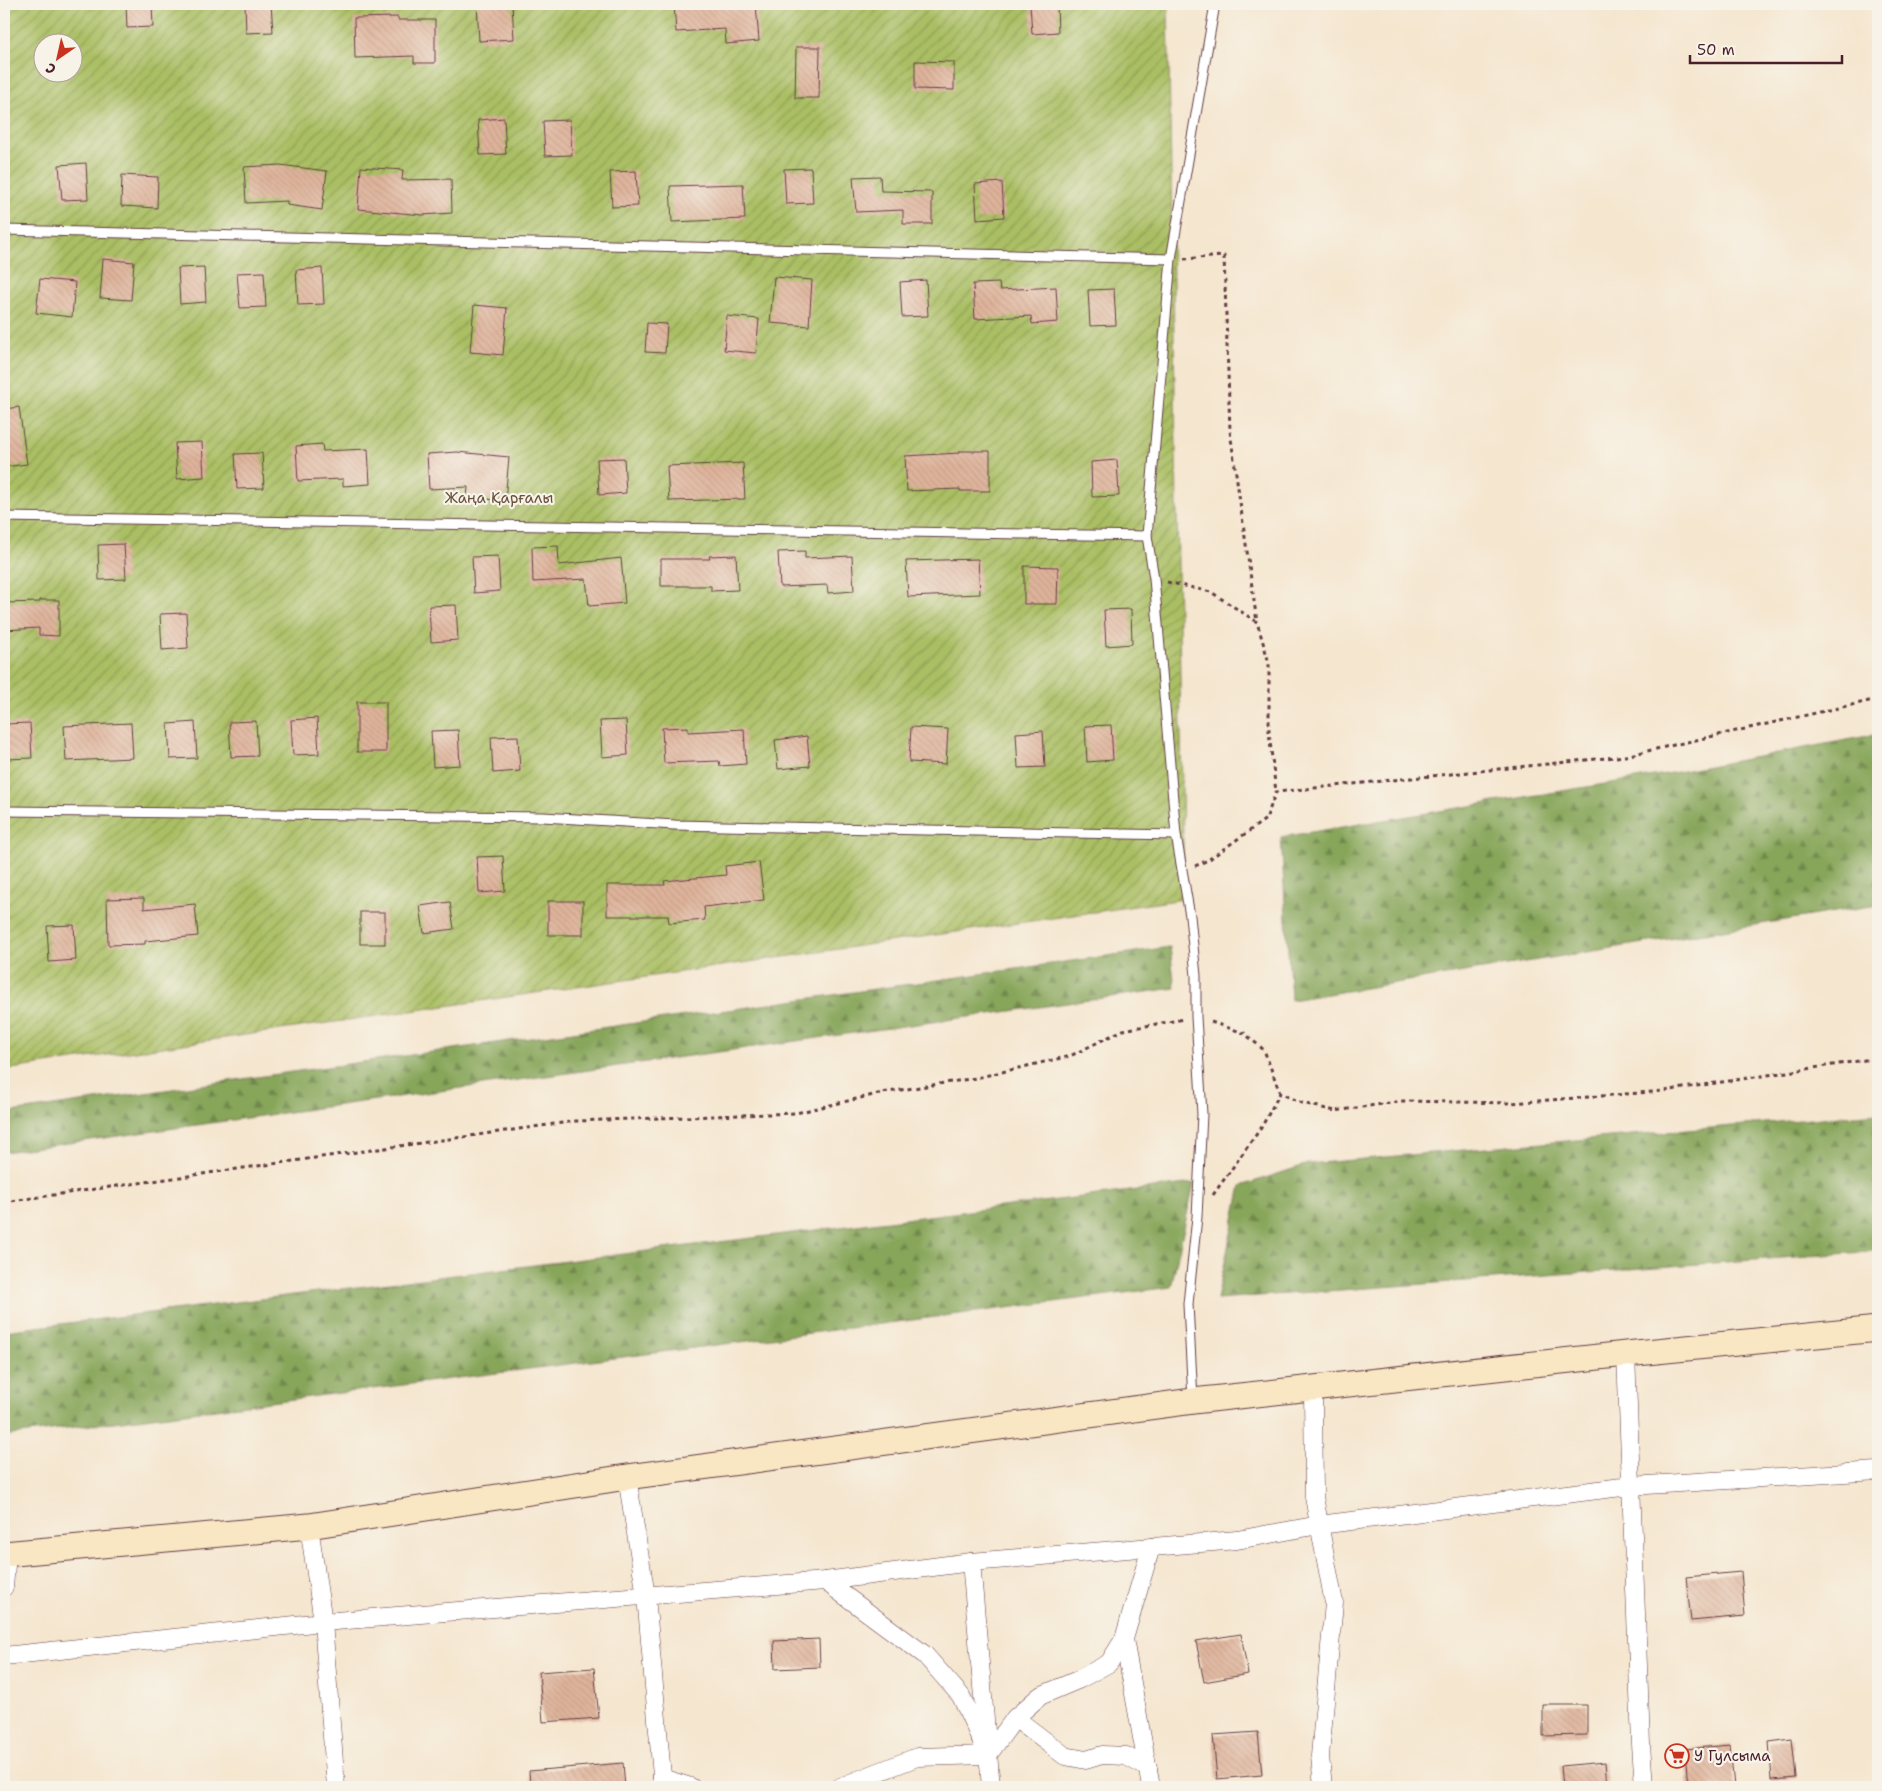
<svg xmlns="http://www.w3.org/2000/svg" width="1882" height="1791" font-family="'Shantell Sans',sans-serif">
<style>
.forest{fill:url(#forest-firs);stroke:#686242}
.garden{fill:url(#garden-furrows);stroke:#7a6f48;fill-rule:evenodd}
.building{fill:url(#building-back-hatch)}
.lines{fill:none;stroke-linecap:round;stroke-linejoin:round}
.service-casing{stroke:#643d44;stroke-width:11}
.minor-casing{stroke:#643d44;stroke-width:19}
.secondary-casing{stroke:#643d44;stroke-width:27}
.path{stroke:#643d44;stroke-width:3;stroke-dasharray:4 4;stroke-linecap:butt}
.service{stroke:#fff;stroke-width:9}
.minor{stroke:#fff;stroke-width:18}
.secondary{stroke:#f9e7c3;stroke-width:25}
.labels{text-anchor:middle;stroke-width:4.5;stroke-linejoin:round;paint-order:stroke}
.park-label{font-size:15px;fill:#674f3c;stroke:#f7f3e8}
.poi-label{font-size:15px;fill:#4a1f2b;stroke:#f7f3e8;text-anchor:start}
</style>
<defs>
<pattern id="forest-firs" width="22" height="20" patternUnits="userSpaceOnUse" patternTransform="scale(1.25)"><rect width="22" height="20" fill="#87a65a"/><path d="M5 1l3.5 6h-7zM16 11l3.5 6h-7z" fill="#70874b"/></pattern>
<pattern id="garden-furrows" width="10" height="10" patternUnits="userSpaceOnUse" patternTransform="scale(1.25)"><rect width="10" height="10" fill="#aabf64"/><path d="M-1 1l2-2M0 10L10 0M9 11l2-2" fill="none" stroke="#8c9b53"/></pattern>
<pattern id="building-back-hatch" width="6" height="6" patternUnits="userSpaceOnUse" patternTransform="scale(1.25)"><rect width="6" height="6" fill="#dfb49b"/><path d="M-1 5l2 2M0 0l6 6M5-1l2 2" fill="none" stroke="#c19a86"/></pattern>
</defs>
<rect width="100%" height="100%" fill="#f7f3e8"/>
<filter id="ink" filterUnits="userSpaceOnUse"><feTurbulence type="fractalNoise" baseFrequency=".02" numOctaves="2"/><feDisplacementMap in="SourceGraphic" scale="10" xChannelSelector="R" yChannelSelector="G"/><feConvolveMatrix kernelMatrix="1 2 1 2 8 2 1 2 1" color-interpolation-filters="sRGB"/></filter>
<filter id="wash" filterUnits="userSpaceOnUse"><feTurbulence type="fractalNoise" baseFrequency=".0096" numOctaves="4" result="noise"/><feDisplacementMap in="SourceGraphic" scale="20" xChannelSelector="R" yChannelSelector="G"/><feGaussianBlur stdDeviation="1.12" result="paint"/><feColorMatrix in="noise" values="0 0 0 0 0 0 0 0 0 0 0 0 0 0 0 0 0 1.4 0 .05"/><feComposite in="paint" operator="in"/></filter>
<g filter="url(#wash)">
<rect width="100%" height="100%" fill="#f5e6cf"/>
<g class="forest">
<polygon points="1878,734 1878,905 1291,1000 1281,837 1678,772"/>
<polygon points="1170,947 1175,988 4,1152 4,1113"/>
<polygon points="1878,1113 1878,1251 1217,1299 1241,1186 1308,1164"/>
<polygon points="1194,1183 1171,1287 4,1436 4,1331"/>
</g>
<path class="garden" d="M4,4H1168L1184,899L4,1070ZM42,42H72V72H42Z"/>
<g id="blocks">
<g class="building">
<polygon points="126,4 152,4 153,27 127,28"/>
<polygon points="245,4 271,4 273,32 246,33"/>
<polygon points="477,4 512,4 514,39 479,41"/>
<polygon points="674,4 756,4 759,41 726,44 725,29 676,32"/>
<polygon points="1030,4 1057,4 1058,32 1032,34"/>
<polygon points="398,17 398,20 435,20 435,63 414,63 414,56 355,58 354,18"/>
<polygon points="796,47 820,47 819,98 795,98"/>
<polygon points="915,61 954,62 954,90 915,89"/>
<polygon points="504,118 506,154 480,155 478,120"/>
<polygon points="570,120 572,155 545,156 543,121"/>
<polygon points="86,163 88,199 62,200 59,165"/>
<polygon points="280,165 327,171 322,210 287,205 287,201 246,203 244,167"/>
<polygon points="361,167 403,170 402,180 451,179 452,213 423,215 358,209"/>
<polygon points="811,168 813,203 786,204 784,169"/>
<polygon points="636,171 638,206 612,207 610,172"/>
<polygon points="122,175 158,177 157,208 121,206"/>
<polygon points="880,176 881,191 932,192 932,224 903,224 903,210 856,212 853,177"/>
<polygon points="1002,182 1004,217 977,219 975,184"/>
<polygon points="743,184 745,219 672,222 670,186"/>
<polygon points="103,259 134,262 131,300 100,298"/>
<polygon points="204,267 206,302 180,304 178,268"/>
<polygon points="322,268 324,304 298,305 296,270"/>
<polygon points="264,272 266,307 240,308 237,273"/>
<polygon points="774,277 812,280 809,326 770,323"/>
<polygon points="40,279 75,282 72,317 36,313"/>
<polygon points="926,280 928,316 902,317 900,282"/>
<polygon points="999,283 1000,290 1056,287 1058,322 1032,324 1031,316 975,319 973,284"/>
<polygon points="1114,289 1116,325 1090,326 1088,290"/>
<polygon points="474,305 507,308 503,355 470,352"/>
<polygon points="727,316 759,319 756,353 724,350"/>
<polygon points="647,323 667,324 665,353 645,352"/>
<polygon points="19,407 27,464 4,467 4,409"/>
<polygon points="202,442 204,477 177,479 175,443"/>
<polygon points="322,444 323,451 368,449 370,484 343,486 343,479 298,481 296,446"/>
<polygon points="960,451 990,451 990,491 960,491 960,489 907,491 905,456 960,453"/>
<polygon points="457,452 509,457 505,501 467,497 468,487 429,489 427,454"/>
<polygon points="262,453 264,488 237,489 235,454"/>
<polygon points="624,458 626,493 599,495 597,459"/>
<polygon points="1117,460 1119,496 1092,497 1091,462"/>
<polygon points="743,463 745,499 669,501 667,466"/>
<polygon points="124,544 126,579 99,580 98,545"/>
<polygon points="558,546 559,565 621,558 625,603 589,606 586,579 533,582 532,547"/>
<polygon points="805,551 805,558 852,556 854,591 828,593 827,585 780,587 778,552"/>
<polygon points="736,555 738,590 711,591 711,586 661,586 661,559 710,559 709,556"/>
<polygon points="498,556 500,591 474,593 472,557"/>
<polygon points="978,559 980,594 908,597 906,561"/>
<polygon points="1024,566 1058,567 1057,604 1024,604"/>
<polygon points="40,600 59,600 59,636 39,635 39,628 4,630 4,603 40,602"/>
<polygon points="456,605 458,640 431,642 429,606"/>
<polygon points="1131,609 1132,644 1106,646 1104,610"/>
<polygon points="186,613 188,648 162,650 160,614"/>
<rect x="357" y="702" width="29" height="50"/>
<polygon points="317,718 319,754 293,755 291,720"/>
<polygon points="626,720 628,755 602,757 600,721"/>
<polygon points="256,721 258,756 231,757 229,722"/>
<polygon points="195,722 197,758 170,759 168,724"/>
<polygon points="30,723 32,758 6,759 4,724"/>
<polygon points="131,723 133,758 66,761 64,726"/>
<polygon points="1111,725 1113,760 1087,762 1085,726"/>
<polygon points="688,727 688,732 744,729 746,764 720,766 719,761 664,763 662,728"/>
<polygon points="911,727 948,729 946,764 909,762"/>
<polygon points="458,730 460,765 433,767 431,731"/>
<polygon points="1043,731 1045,767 1018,768 1016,733"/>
<polygon points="518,736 520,771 493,773 491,737"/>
<polygon points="807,736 810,766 778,769 775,740"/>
<polygon points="503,856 505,891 479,893 477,857"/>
<polygon points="759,862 764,900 704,907 705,920 669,923 668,916 607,916 607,885 665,885 664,881 726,875 725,866"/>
<polygon points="144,898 144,909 195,904 198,936 145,941 145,944 108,945 107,899"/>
<rect x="548" y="901" width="35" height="34"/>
<polygon points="450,902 454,929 424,933 420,906"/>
<rect x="360" y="912" width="25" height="32"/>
<polygon points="74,925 76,960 49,962 47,926"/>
<polygon points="1741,1572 1745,1616 1691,1621 1686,1577"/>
<polygon points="1241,1634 1248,1674 1204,1682 1196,1641"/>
<polygon points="819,1639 820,1667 775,1669 774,1641"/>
<polygon points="594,1668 599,1718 543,1722 539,1672"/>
<polygon points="1543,1705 1587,1705 1587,1735 1543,1736"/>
<polygon points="1258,1732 1262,1775 1217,1779 1213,1735"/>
<polygon points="1792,1739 1796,1778 1772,1780 1769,1742"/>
<polygon points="1730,1745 1734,1787 1688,1787 1685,1749"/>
<polygon points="1605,1762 1607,1787 1562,1787 1560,1766"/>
<polygon points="623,1763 625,1787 530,1787 529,1771"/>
</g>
</g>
</g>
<g filter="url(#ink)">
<use href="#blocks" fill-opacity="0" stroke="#643d44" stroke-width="1"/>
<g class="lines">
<g class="service-casing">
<g id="service">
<polyline points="4,230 1171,259"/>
<polyline points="4,517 1147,536"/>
<polyline points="4,811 543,817 675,825 1176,835 1154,578 1147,536 1171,259 1215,4"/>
<polyline points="1176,835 1190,916 1196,976 1196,1017 1202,1114 1197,1217 1188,1304 1193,1400"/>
</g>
</g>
<g class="minor-casing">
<g id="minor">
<polyline points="1626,1354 1641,1744 1644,1787"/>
<polyline points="1313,1388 1314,1497 1334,1603 1320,1756 1323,1787"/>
<polyline points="627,1477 646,1596 663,1787"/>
<polyline points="309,1526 323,1622 336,1787"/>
<polyline points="971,1562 991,1787"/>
<polyline points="825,1581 925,1655 961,1696 988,1755 1015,1718 1040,1696 1080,1679 1109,1663 1124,1639 1151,1547"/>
<polyline points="4,1587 7,1554"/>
<polyline points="1124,1639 1151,1787"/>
<polyline points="4,1656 323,1622 825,1581 971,1562 1237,1540 1319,1525 1630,1486 1878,1471"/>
<polyline points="1015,1718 1065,1756 1086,1760 1102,1755 1126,1756 1148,1768"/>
<polyline points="662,1778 691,1787"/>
<polyline points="840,1787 917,1757 988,1755"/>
</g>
</g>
<g class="secondary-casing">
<polyline id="secondary" points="4,1554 309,1526 627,1477 1193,1401 1626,1354 1878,1329"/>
</g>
<g class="path">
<polyline points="1184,259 1224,256 1230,431 1257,622"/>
<polyline points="1167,582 1211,592 1257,622 1269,663 1269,733 1276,792"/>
<polyline points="1195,866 1208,860 1266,819 1276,792 1625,756 1878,699"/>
<polyline points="1211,1022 1244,1033 1264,1050 1280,1093 1302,1103 1335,1111 1403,1101 1511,1103 1664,1091 1878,1058"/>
<polyline points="1213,1195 1261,1128 1280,1093"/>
<polyline points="4,1202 576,1121 796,1113 882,1093 976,1078 1070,1056 1123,1030 1184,1019"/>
</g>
<use href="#service" class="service"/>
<use href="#minor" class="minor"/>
<use href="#secondary" class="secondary"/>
</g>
</g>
<defs>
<g id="supermarket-ring" transform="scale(1.25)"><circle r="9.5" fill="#f7f3e8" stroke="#c8321e" stroke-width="1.5"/><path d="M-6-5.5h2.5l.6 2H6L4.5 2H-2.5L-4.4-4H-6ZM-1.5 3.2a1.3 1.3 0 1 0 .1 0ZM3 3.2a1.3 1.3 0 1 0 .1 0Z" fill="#c8321e"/></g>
</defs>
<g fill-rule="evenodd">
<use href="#supermarket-ring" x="1677" y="1756"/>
</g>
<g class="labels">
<g class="park-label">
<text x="499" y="503">Жаңа Қарғалы</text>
</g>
<g class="poi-label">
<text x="1694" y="1761">У Гулсыма</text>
</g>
</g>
<rect width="1882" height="1791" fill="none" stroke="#f7f3e8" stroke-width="20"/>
<g transform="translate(58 58) rotate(214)"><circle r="24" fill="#f7f3e8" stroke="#b29e9c"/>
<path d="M0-4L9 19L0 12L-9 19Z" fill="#c8321e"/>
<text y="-8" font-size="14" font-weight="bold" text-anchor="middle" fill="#4a1f2b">С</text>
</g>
<path d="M1690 55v8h152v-8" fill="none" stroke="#4a1f2b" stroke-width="2.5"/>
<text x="1697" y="55" font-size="15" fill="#4a1f2b" stroke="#f7f3e8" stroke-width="4" paint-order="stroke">50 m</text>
</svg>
